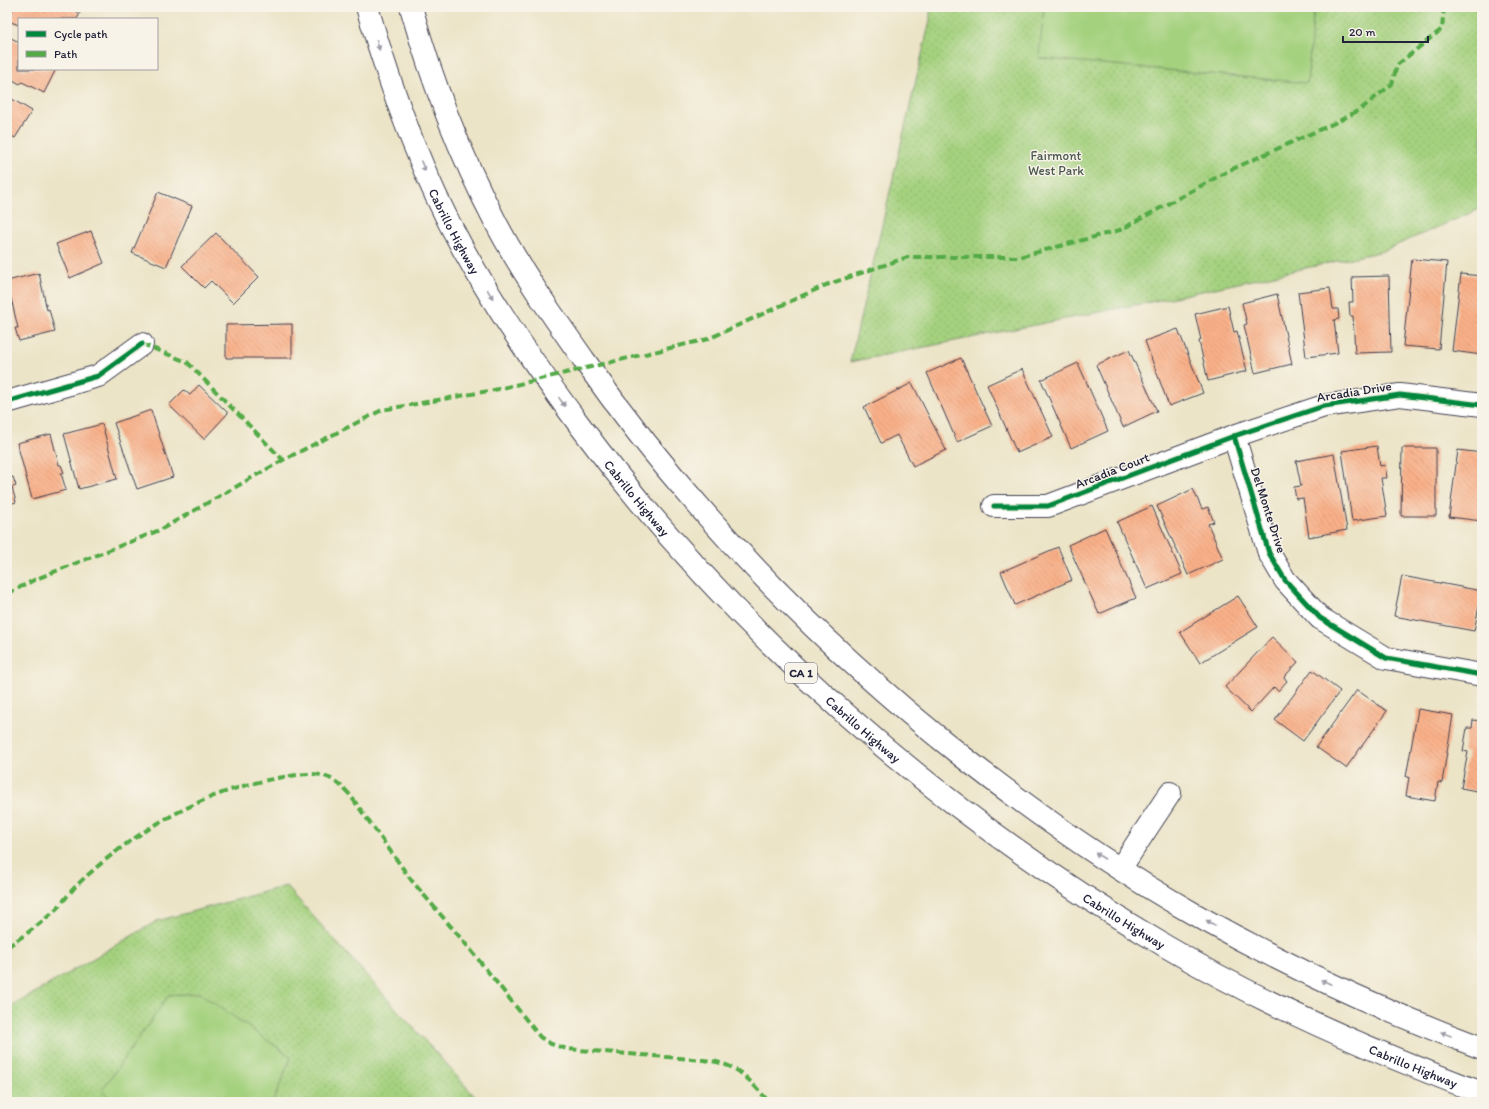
<svg xmlns="http://www.w3.org/2000/svg" width="1489" height="1109" font-family="Itim,sans-serif">
<style>
.park{fill:url(#park-dots);stroke:#637a5c}
.garden{fill:#a4d17e;stroke:#637a5c}
.building{fill:url(#building-back-hatch)}
.lines{fill:none;stroke-linecap:round;stroke-linejoin:round}
.minor-casing{stroke:#403f50;stroke-width:24}
.highway-casing{stroke:#403f50;stroke-width:24}
.minor{stroke:#fff;stroke-width:22}
.highway{stroke:#fff;stroke-width:22}
.quiet{stroke:#53aa46;stroke-width:4;stroke-dasharray:8 4;stroke-linecap:butt}
.cycleway-casing{stroke:#f7f3e8;stroke-width:8}
.cycleway{stroke:#00873e;stroke-width:5}
.oneway{fill:#9c9ca7}
.labels{text-anchor:middle;stroke-width:3;stroke-linejoin:round;paint-order:stroke}
.shield{fill:#f7f3e8;stroke:#62616f;stroke-width:1}
.shield-label{font-size:12px;font-weight:bold;fill:#22223b}
.park-label{font-size:13px;fill:#49574f;stroke:#f7f3e8}
.street-label{font-size:13px;fill:#22223b;stroke:#f7f3e8}
</style>
<defs>
<pattern id="park-dots" width="8" height="8" patternUnits="userSpaceOnUse"><rect width="8" height="8" fill="#a4d17e"/><path d="M2 2h.1M6 6h.1" fill="none" stroke="#8db36e" stroke-width="1.8" stroke-linecap="round"/></pattern>
<pattern id="building-back-hatch" width="6" height="6" patternUnits="userSpaceOnUse"><rect width="6" height="6" fill="#f9b088"/><path d="M-1 5l2 2M0 0l6 6M5-1l2 2" fill="none" stroke="#d59776"/></pattern>
</defs>
<rect width="100%" height="100%" fill="#f7f3e8"/>
<filter id="ink" filterUnits="userSpaceOnUse"><feTurbulence type="fractalNoise" baseFrequency=".025" numOctaves="2"/><feDisplacementMap in="SourceGraphic" scale="8" xChannelSelector="R" yChannelSelector="G"/><feConvolveMatrix kernelMatrix="1 2 1 2 8 2 1 2 1" color-interpolation-filters="sRGB"/></filter>
<filter id="wash" filterUnits="userSpaceOnUse"><feTurbulence type="fractalNoise" baseFrequency=".012" numOctaves="4" result="noise"/><feDisplacementMap in="SourceGraphic" scale="16" xChannelSelector="R" yChannelSelector="G"/><feGaussianBlur stdDeviation="0.9" result="paint"/><feColorMatrix in="noise" values="0 0 0 0 0 0 0 0 0 0 0 0 0 0 0 0 0 1.4 0 .05"/><feComposite in="paint" operator="in"/></filter>
<g filter="url(#wash)">
<rect width="100%" height="100%" fill="#ece4c7"/>
<g class="park">
<polygon points="930,7 1482,7 1482,208 1383,251 1170,298 850,362 930,20"/>
<polygon points="286,886 480,1102 7,1102 7,1009 157,921"/>
</g>
<g class="garden">
<polygon points="1044,7 1314,7 1307,83 1039,58"/>
<polygon points="200,993 291,1057 273,1102 114,1102 102,1090 169,995"/>
</g>
<g id="blocks">
<g class="building">
<polygon points="14,7 66,7 80,13 77,19 19,19 19,25 8,21"/>
<polygon points="7,36 19,42 19,69 56,69 44,93 22,82 20,84 7,77"/>
<polygon points="7,96 32,111 15,138 7,133"/>
<polygon points="158,192 192,206 166,267 132,253"/>
<polygon points="91,231 104,263 70,278 56,244"/>
<polygon points="216,233 259,277 233,303 211,281 204,288 182,266"/>
<polygon points="1412,259 1447,262 1439,349 1403,346"/>
<polygon points="39,273 47,310 49,309 55,332 19,341 15,328 18,328 7,281"/>
<polygon points="1461,274 1482,276 1482,355 1452,351"/>
<polygon points="1389,276 1391,352 1355,353 1353,316 1350,316 1349,302 1353,302 1352,277"/>
<polygon points="1330,288 1333,309 1338,309 1339,319 1334,320 1338,353 1306,357 1298,292"/>
<polygon points="1277,294 1292,364 1255,373 1244,325 1247,324 1242,303"/>
<polygon points="1228,306 1234,332 1237,331 1247,371 1208,381 1199,341 1201,340 1195,314"/>
<polygon points="292,324 292,358 226,358 226,325"/>
<polygon points="1178,329 1203,393 1169,406 1145,341"/>
<polygon points="1129,350 1157,411 1123,427 1096,365"/>
<polygon points="961,358 992,426 957,442 927,373"/>
<polygon points="1078,363 1108,431 1071,448 1041,380"/>
<polygon points="1022,369 1053,437 1017,453 987,385"/>
<polygon points="912,383 946,450 913,466 897,435 881,443 864,407"/>
<polygon points="199,385 228,413 204,439 169,405 184,390 190,395"/>
<polygon points="151,410 173,477 137,489 114,423"/>
<polygon points="102,424 117,479 79,489 64,434"/>
<polygon points="51,434 59,465 61,465 64,473 61,473 66,490 32,499 17,443"/>
<polygon points="1377,446 1380,466 1385,465 1387,478 1381,478 1387,516 1352,521 1342,451"/>
<polygon points="1402,448 1436,448 1436,516 1401,516"/>
<polygon points="1458,450 1482,453 1482,521 1449,517"/>
<polygon points="1334,454 1347,530 1309,537 1303,498 1296,499 1294,487 1301,486 1296,461"/>
<polygon points="7,471 9,477 13,477 16,486 12,487 16,502 7,505"/>
<polygon points="1193,489 1202,509 1208,507 1214,522 1208,524 1223,559 1188,575 1157,506"/>
<polygon points="1152,506 1182,574 1147,589 1117,522"/>
<polygon points="1105,528 1136,598 1099,614 1068,545"/>
<polygon points="1058,547 1072,580 1015,605 1001,572"/>
<polygon points="1402,576 1482,591 1474,631 1394,616"/>
<polygon points="1238,596 1258,627 1200,663 1180,632"/>
<polygon points="1272,637 1298,662 1284,677 1287,681 1278,691 1274,687 1251,712 1225,687"/>
<polygon points="1312,670 1340,691 1303,741 1275,720"/>
<polygon points="1357,690 1387,711 1346,768 1316,747"/>
<polygon points="1418,709 1453,715 1442,783 1438,782 1435,801 1406,796 1409,777 1406,777"/>
<polygon points="1473,720 1482,721 1482,792 1461,788 1468,752 1463,751 1467,728 1472,728"/>
</g>
</g>
</g>
<g filter="url(#ink)">
<use href="#blocks" fill-opacity="0" stroke="#403f50" stroke-width="1"/>
<g class="lines">
<g class="minor-casing">
<g id="minor">
<polyline points="7,402 98,376 142,344"/>
<polyline points="1234,436 1269,553 1285,580 1320,618 1386,658 1482,675"/>
<polyline points="994,506 1048,506 1234,436 1324,406 1400,395 1482,405"/>
<polyline points="1120,869 1170,793"/>
</g>
</g>
<g class="highway-casing">
<g id="highway">
<path id="s1" d="M367,7C391,90 420,171 462,247C496,309 536,367 578,423C735,635 939,813 1167,947C1267,1006 1374,1052 1482,1093"/>
<path d="M411,7C432,82 460,154 496,223C521,271 553,316 584,360C690,511 819,643 963,757C1036,814 1113,868 1194,914C1287,966 1383,1011 1482,1048"/>
</g>
</g>
<use href="#minor" class="minor"/>
<use href="#highway" class="highway"/>
<g class="quiet">
<polyline points="142,344 187,362 283,460 382,410 494,390 708,339 826,285 908,257 1019,257 1120,230 1228,171 1339,121 1361,109 1392,84 1397,65 1442,29 1444,7"/>
<polyline points="7,594 36,579 160,530 283,460"/>
<path d="M7,947C25,935 42,923 57,908C64,901 70,892 77,885C132,832 203,791 278,778C309,773 327,768 350,795L412,881L470,949L540,1037L551,1044L567,1049L704,1060C711,1061 719,1062 726,1065C744,1071 757,1089 769,1102"/>
</g>
<g class="cycleway-casing">
<g id="cycleway">
<polyline points="7,402 98,376 142,344"/>
<polyline points="1234,436 1269,553 1285,580 1320,618 1386,658 1482,675"/>
<polyline points="994,506 1048,506 1234,436 1324,406 1400,395 1482,405"/>
</g>
</g>
<use href="#cycleway" class="cycleway"/>
</g>
<defs><path id="oneway-solid" d="M-6-.8H1V-3.2L6.5 0L1 3.2V.8H-6Z"/></defs>
<g class="oneway">
<use href="#oneway-solid" transform="translate(378 45) rotate(74)"/>
<use href="#oneway-solid" transform="translate(423 166) rotate(66)"/>
<use href="#oneway-solid" transform="translate(490 294) rotate(59)"/>
<use href="#oneway-solid" transform="translate(562 402) rotate(54)"/>
<use href="#oneway-solid" transform="translate(1100 856) rotate(-147)"/>
<use href="#oneway-solid" transform="translate(1211 923) rotate(-151)"/>
<use href="#oneway-solid" transform="translate(1326 982) rotate(-155)"/>
<use href="#oneway-solid" transform="translate(1446 1034) rotate(-158)"/>
</g>
</g>
<g class="labels">
<rect class="shield" x="785" y="663" width="32" height="20" rx="3"/>
<g class="shield-label">
<text x="801" y="677">CA 1</text>
</g>
<g class="park-label">
<text x="1056" y="160">Fairmont<tspan x="1056" dy="15">West Park</tspan></text>
</g>
<g class="street-label">
<text dy="5" stroke="none"><textPath href="#s1" startOffset="241">Cabrillo Highway</textPath></text>
<text transform="translate(1354 391) rotate(-9)" y="5">Arcadia Drive</text>
<text transform="translate(1112 470) rotate(-21)" y="5">Arcadia Court</text>
<text dy="5" stroke="none"><textPath href="#s1" startOffset="565">Cabrillo Highway</textPath></text>
<text transform="translate(1269 510) rotate(72)" y="5">Del Monte Drive</text>
<text dy="5" stroke="none"><textPath href="#s1" startOffset="889">Cabrillo Highway</textPath></text>
<text dy="5" stroke="none"><textPath href="#s1" startOffset="1213">Cabrillo Highway</textPath></text>
<text dy="5" stroke="none"><textPath href="#s1" startOffset="1537">Cabrillo Highway</textPath></text>
</g>
</g>
<rect width="1489" height="1109" fill="none" stroke="#f7f3e8" stroke-width="24"/>
<rect x="18" y="18" width="140" height="52" fill="#f7f3e8" stroke="#a29fa3"/>
<rect x="26" y="31" width="20" height="6" fill="#00873e" stroke="#a29fa3"/>
<text x="54" y="38" font-size="12" fill="#22223b">Cycle path</text>
<rect x="26" y="51" width="20" height="6" fill="#53aa46" stroke="#a29fa3"/>
<text x="54" y="58" font-size="12" fill="#22223b">Path</text>
<path d="M1343 36v6h85v-6" fill="none" stroke="#22223b" stroke-width="2"/>
<text x="1349" y="36" font-size="12" fill="#22223b" stroke="#f7f3e8" stroke-width="3" paint-order="stroke">20 m</text>
</svg>
